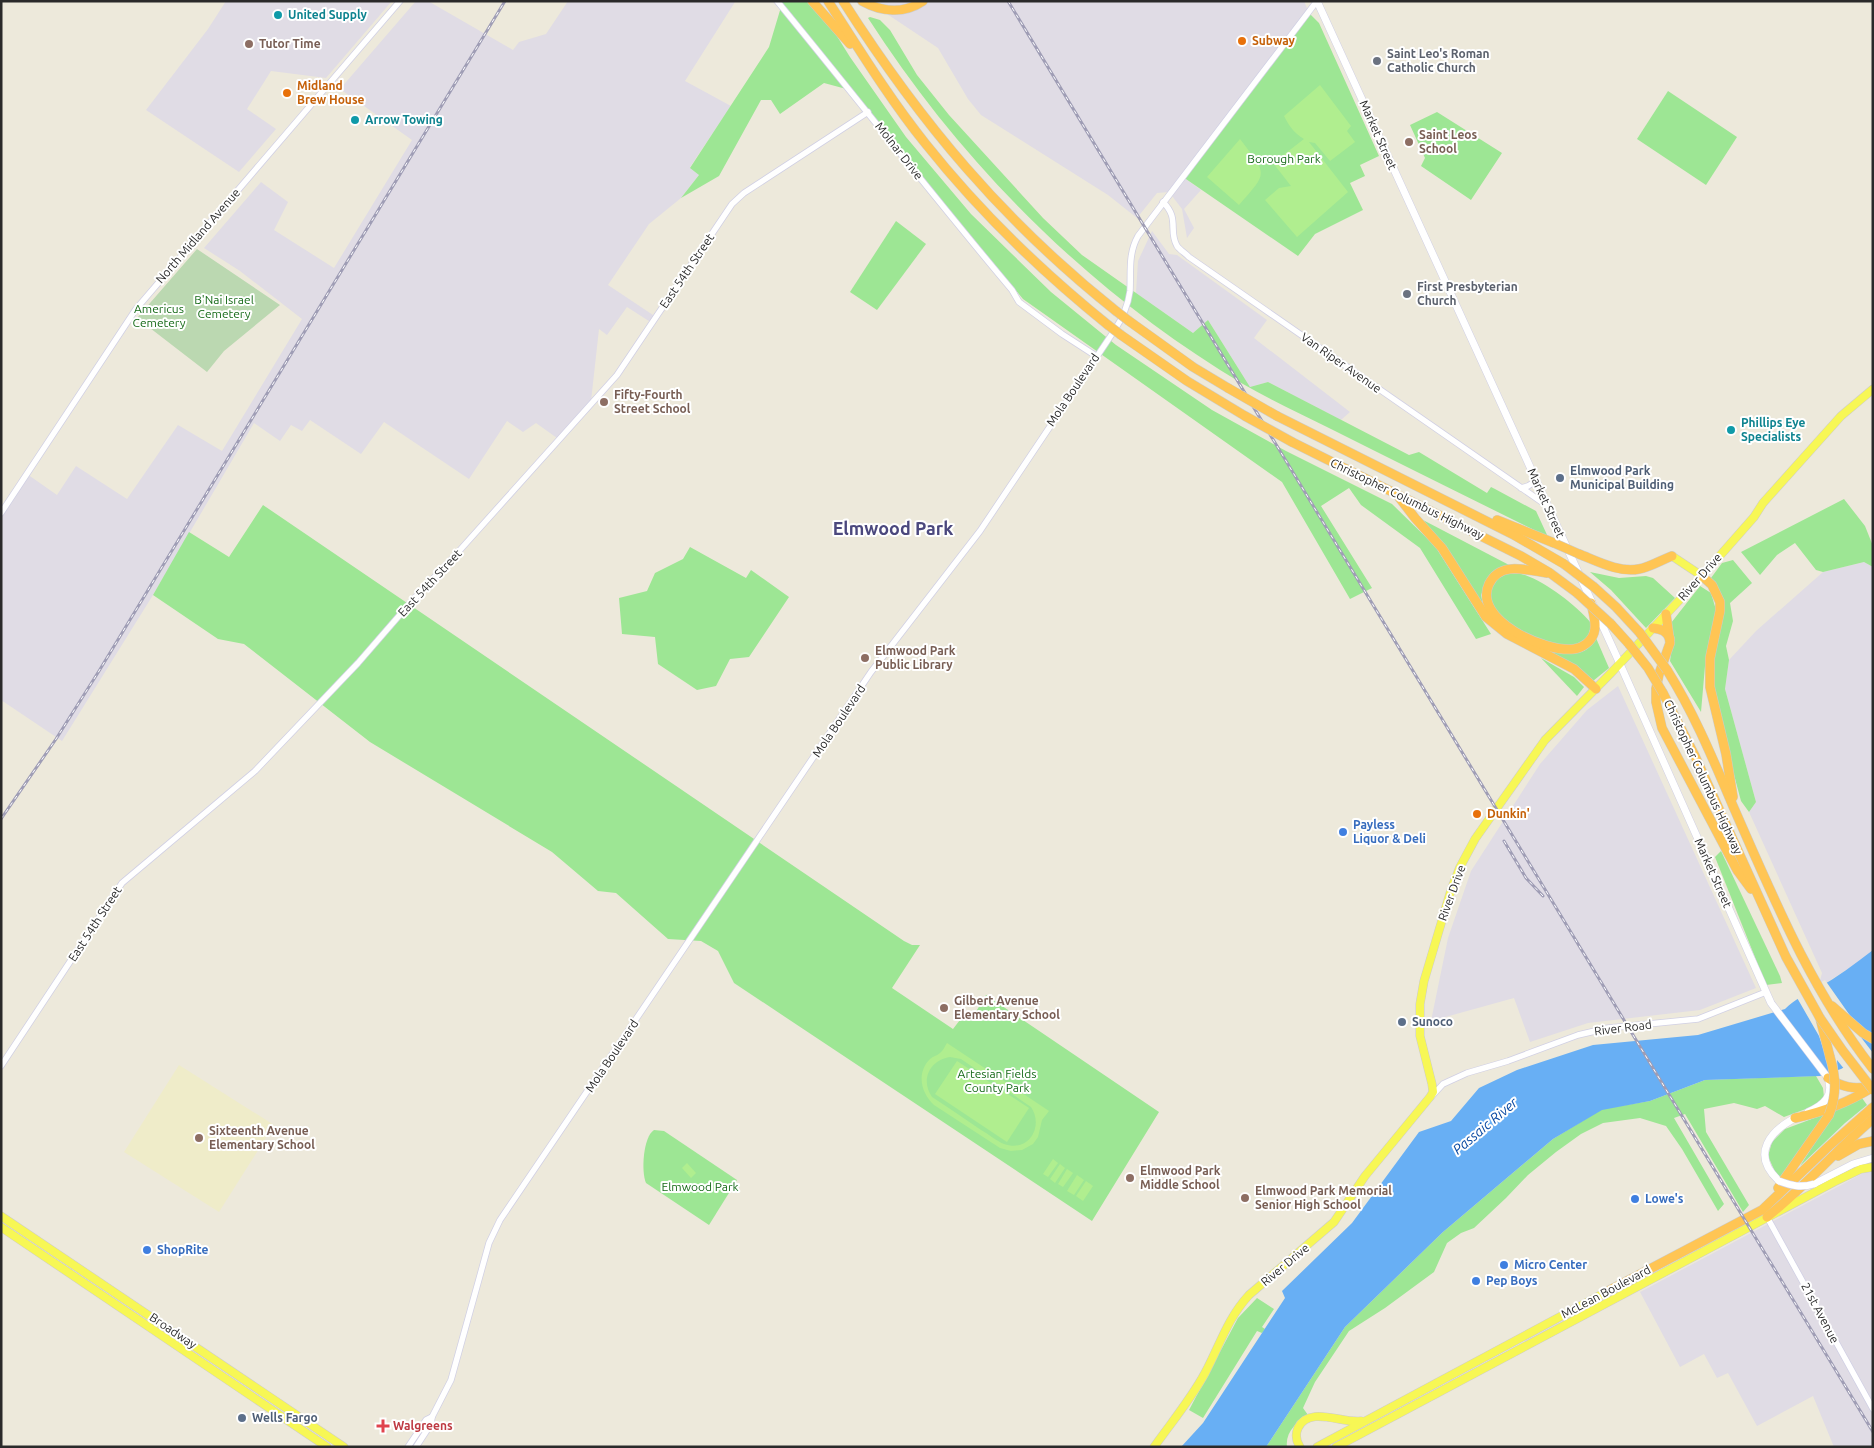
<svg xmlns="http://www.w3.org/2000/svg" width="1874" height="1448" font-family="Ubuntu,sans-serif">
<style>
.industrial{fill:#e0dce5}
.education{fill:#efecc9}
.green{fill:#9de694}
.cemetery{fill:#bbd8b1}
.pitch{fill:#b0ee8f;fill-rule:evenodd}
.water{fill:#68aff4}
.pier{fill:#ede9db}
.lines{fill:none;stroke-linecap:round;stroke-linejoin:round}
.tertiary-casing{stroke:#d1d0e4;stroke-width:7}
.secondary-casing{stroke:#d1d0e4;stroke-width:8}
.primary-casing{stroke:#ccc;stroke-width:9}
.motorway-casing{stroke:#ccc;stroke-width:10}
.tertiary{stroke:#fff;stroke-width:5.5}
.secondary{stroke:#fff;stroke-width:7}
.primary{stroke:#f7f755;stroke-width:8}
.motorway{stroke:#ffc554;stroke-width:9}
.rail-casing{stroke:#9f9db5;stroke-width:3}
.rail{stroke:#fff;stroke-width:1;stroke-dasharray:4;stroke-linecap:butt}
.secondary-bridge-casing{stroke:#d1d0e4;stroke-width:8;stroke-linecap:butt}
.motorway-bridge-casing{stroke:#ccc;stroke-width:10;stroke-linecap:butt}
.secondary-bridge{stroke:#fff;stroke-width:7}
.motorway-bridge{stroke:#ffc554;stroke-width:9}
.culture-dot{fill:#0f9aa8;stroke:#fff;stroke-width:2}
.food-dot{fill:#e8710a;stroke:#fff;stroke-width:2}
.education-dot{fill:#8d6e63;stroke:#fff;stroke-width:2}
.worship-dot{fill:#6b7280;stroke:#fff;stroke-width:2}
.service-dot{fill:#5c6f8a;stroke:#fff;stroke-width:2}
.shop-dot{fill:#3f7fe0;stroke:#fff;stroke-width:2}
.health-dot{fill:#e0444e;stroke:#fff;stroke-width:2}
.labels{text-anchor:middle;stroke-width:4;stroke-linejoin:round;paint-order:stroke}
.culture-label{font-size:12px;font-weight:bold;fill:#0d838f;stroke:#fff;text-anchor:start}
.food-label{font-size:12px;font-weight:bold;fill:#c56008;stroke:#fff;text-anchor:start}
.education-label{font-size:12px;font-weight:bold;fill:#785e54;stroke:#fff;text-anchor:start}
.worship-label{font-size:12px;font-weight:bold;fill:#5b616d;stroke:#fff;text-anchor:start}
.street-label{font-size:12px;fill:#2a2a2a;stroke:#fff}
.park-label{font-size:12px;fill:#166a18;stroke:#fff}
.service-label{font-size:12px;font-weight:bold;fill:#4e5e75;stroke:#fff;text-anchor:start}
.shop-label{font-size:12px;font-weight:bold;fill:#366cbe;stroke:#fff;text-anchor:start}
.health-label{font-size:12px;font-weight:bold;fill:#be3a42;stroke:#fff;text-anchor:start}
.water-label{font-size:14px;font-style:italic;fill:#0748a1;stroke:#fff}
.district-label{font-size:18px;font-weight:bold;fill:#4b487d;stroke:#fff}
</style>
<rect width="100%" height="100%" fill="#ede9db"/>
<g class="industrial">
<polygon points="226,1 392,1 326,78 271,71 247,109 276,129 239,172 146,110 208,29"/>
<polygon points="416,1 428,1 513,50 519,42 546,34 568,1 735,2 685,81 731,106 690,167 699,175 681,198 649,224 608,285 656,317 652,323 627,307 607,335 599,329 591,401 557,438 536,423 523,432 507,421 469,479 384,422 361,454 310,420 302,431 291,425 280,441 254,423 153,595 62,741 1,700 1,513 27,474 57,495 76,466 127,499 178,425 222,451 302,319 240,271 204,248 261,182 288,202 274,230 334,268 412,140 340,89"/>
<polygon points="880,1 1304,1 1309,13 1183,177 1201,190 1184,209 1194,228 1187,238 1182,209 1169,192 1157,193 1137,218 1108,195 981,115 968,99 938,48 887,14"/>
<polygon points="1152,231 1169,254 1177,255 1267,320 1254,338 1350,412 1341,420 1268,382 1250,387 1208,320 1193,333 1136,293 1138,261"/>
<polygon points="1864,562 1873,567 1873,950 1854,965 1818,988 1822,973 1749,812 1756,802 1725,689 1729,660 1756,631 1823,572"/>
<polygon points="1618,686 1756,988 1700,1010 1588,1023 1530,1042 1514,998 1431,1021 1448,938 1471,871 1540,764 1587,710"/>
<polygon points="1871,1169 1873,1170 1873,1447 1834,1447 1813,1396 1757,1426 1728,1373 1717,1378 1704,1354 1680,1367 1640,1292"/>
</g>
<polygon class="education" points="179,1065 274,1125 219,1212 124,1152"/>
<g class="green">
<polygon points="777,1 815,1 850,57 906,137 971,214 1051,292 1116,345 1212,410 1286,451 1392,504 1435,546 1491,634 1476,639 1420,548 1361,505 1349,488 1321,506 1372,588 1350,599 1282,482 1023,299 850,90 824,83 780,114 771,100 761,100 719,176 681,198 699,175 690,168 769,47 781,7"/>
<polygon points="1309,13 1319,23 1379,156 1360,165 1365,176 1350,183 1363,210 1315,234 1298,256 1183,177"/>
<path d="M870,17L880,20L890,30L917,75L949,115L1043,218L1082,255L1193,333L1208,320L1250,387L1268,382L1409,455L1419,452L1487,493L1491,487L1495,489L1536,511L1548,537C1476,501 1404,466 1333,430C1303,415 1272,401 1243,384C1092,294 963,166 868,18Z"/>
<polygon points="1668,91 1737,137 1706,185 1637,139"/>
<polygon points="1437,112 1502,153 1471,200 1421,166 1425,158 1410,125"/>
<polygon points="896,221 926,244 877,310 850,292"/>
<polygon points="1844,499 1865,526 1873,546 1873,567 1864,562 1823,572 1816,570 1795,543 1777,555 1760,575 1741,552"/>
<polygon points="263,505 904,941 912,945 920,945 892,988 953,1029 963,1016 971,1020 986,995 1159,1112 1092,1221 734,983 718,951 701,941 668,939 616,893 598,891 552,852 370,742 244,644 218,639 153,595 189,532 229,557"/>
<polygon points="1423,520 1511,566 1490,576 1481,595 1485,613 1442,544"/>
<polygon points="690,547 746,578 751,570 789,597 749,657 730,659 716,686 697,690 658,664 655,637 622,634 619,598 647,591 655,573 683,559"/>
<polygon points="1733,560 1752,583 1730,603 1733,621 1726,646 1729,660 1725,689 1756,802 1749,812 1741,801 1714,700 1712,679 1721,597 1711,578 1722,563"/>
<polygon points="1590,572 1619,578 1646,576 1653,578 1675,598 1646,628 1611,590"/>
<path d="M1509,573C1514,574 1520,573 1525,575C1547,583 1576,605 1591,623C1590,631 1589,639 1581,643C1566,650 1530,639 1517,630C1507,623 1499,614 1490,607C1487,586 1491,581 1509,573Z"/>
<polygon points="1700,586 1711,593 1716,610 1705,666 1701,712 1670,661 1672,646 1671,623"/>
<path d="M1596,638L1609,668L1593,681L1550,652C1568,654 1586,658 1596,638Z"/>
<polygon points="1541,658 1574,677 1584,687 1577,696"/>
<polygon points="1721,851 1780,976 1782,983 1766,985 1715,857"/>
<path d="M1816,1076L1823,1088L1824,1097L1814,1106L1784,1117L1765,1106L1757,1109L1734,1103L1704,1109L1706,1132L1749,1205L1743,1212L1685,1114L1674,1118L1724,1204L1718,1211L1682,1149L1666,1126L1640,1118L1603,1123L1581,1134L1556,1152L1528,1175L1506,1198L1474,1228L1461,1233L1447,1243L1434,1272L1385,1308L1349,1331L1315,1382L1303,1408L1308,1415C1297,1422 1285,1432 1287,1447H1266L1345,1327L1443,1232L1553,1139L1602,1109L1650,1101L1705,1080Z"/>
<polygon points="1862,1098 1867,1105 1845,1123 1800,1166 1836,1110"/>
<polygon points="1825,1114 1783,1180 1775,1172 1768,1156 1772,1142 1785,1129"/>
<path d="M654,1130L664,1131L737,1180L709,1225L646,1183C641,1172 643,1137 654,1130Z"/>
<polygon points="1257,1298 1274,1309 1262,1327 1265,1329 1262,1333 1257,1331 1203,1418 1189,1410 1238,1318"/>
</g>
<polygon class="cemetery" points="197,249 280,305 224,351 207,372 137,318"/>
<g class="pitch">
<path d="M1320,85L1351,126L1347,131L1355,142L1330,161L1315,143L1309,142L1348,192L1297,237L1265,200L1279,188L1291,186L1273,163L1304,139C1294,133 1289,126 1284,116Z"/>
<path d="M1240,139C1267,175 1269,171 1239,205L1207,177Z"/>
<path d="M947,1043L1049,1111L1042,1120L1038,1137L1033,1144L1022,1150L1011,1151L1000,1148L934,1105C921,1093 916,1073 930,1059C933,1056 937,1056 940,1053C943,1051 945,1046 947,1043ZM950,1057L961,1059L1031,1107C1044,1126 1029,1153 1004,1144C996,1141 989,1134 981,1130C965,1119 949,1108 932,1097C920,1080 930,1060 950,1057Z"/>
<polygon points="957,1061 1029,1108 1007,1142 935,1094"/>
<polygon points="1053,1159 1058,1163 1048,1177 1043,1174"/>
<polygon points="687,1163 696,1173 691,1178 682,1168"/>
<polygon points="1060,1164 1065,1168 1055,1183 1050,1179"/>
<polygon points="1067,1169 1073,1173 1063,1187 1058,1184"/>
<polygon points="1077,1175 1084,1180 1074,1195 1067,1191"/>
<polygon points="1086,1181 1093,1186 1083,1201 1076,1196"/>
</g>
<path class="water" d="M1873,950V1051L1841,1069L1820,1076L1705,1080L1650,1101L1602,1110L1553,1139L1443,1232L1345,1327L1266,1447H1181L1203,1423L1285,1298L1282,1291L1352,1223L1419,1132L1451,1121L1479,1088L1517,1070L1593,1045L1698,1035L1785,1009C1795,999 1805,995 1818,988C1837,977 1855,964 1873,950Z"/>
<polygon class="pier" points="1825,980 1851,1017 1860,1036 1873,1053 1845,1070 1837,1060 1838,1073 1832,1075 1819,1036 1796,996"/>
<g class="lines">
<g class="tertiary-casing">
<g id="tertiary">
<path d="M777,1C856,97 932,195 1012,290L1019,302L1062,334L1096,356"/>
<path d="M1163,202C1180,219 1168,230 1177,246C1180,250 1185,253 1189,257L1546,505"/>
<polyline points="1521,488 1528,486 1536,481"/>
<polyline points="1,513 136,309 400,1"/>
<polyline points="1,1066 122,883 255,771 358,663 411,602 451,560 617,375 732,204 744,193 868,112"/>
<polyline points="1432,1096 1443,1084 1467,1073 1508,1061 1578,1035 1608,1028 1698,1019 1766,992"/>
<polyline points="1767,1217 1873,1409"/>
<path d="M408,1447L426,1420L432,1417L451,1380L489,1243L500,1220L871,672L980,531L1114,331C1122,319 1128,306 1130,291C1131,271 1128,254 1138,236L1317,1"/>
<polyline points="416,1447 431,1424 432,1417"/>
</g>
</g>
<g class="secondary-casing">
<g id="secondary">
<path d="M1317,1L1616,655L1771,1003L1828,1078C1834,1096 1824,1105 1808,1112"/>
<path d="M1779,1181C1750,1154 1770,1130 1799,1116"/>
<polyline points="1814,1184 1853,1164 1873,1158"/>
</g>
</g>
<g class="primary-casing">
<g id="primary">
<polyline points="1672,556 1702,576"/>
<polyline points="1,1216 344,1447"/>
<polyline points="1,1227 327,1447"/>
<path d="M1154,1447C1171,1423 1191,1399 1205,1373C1220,1345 1227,1319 1249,1295L1334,1222L1365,1176L1430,1097L1433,1092L1432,1084L1420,1036V1004L1424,981L1451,890L1460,867L1475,839L1545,740L1611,673L1702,576L1754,517L1763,503L1841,416L1873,389"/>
<path d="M1300,1447C1296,1441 1295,1435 1298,1428C1309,1405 1343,1424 1361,1421"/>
<polyline points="1317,1447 1610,1290"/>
<polyline points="1336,1447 1834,1182 1861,1169 1873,1167"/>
</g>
</g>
<g class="motorway-casing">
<g id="motorway">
<polyline points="812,1 850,44"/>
<path d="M828,1C859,49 889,98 925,143C979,211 1041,271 1108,325"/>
<path d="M843,1C921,123 1003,221 1116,311"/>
<path d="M862,1C882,12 904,14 923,1"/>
<polyline points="1129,321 1193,367 1228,388"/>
<polyline points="1121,335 1187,381 1245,416"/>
<polyline points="1277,416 1514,535 1564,564"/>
<polyline points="1292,442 1521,556 1550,573 1577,593"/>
<polyline points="1398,496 1415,518 1442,548 1486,617 1507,634 1574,669 1596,689"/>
<polyline points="1497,520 1554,543"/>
<path d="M1579,554C1597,561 1619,573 1639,569C1650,567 1661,560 1672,556"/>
<path d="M1547,573C1526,570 1500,561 1489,584C1472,620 1546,653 1574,649C1582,648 1591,642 1594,633C1597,624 1593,612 1591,603"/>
<polyline points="1702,576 1712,585 1720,602 1720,611 1710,658 1710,687 1726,754 1733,797"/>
<polyline points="1594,587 1616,607 1640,633"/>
<polyline points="1666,614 1670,643 1659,674 1656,689 1656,702 1662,728 1737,870 1751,889"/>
<polyline points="1611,624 1629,644"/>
<path d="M1653,628C1661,629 1667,631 1670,639"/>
<path d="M1667,670C1694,713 1713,759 1733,806C1773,897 1811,990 1873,1069"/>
<polyline points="1663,693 1695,756 1786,957 1820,1018 1830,1057"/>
<polyline points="1832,1006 1863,1033 1873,1039"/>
<path d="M1828,1078C1842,1087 1854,1090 1870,1086"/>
<path d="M1795,1118C1823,1112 1849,1102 1873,1087"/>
<polyline points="1838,1156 1859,1144 1873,1141"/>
<polyline points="1778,1188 1829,1115"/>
<path d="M1767,1217C1805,1187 1836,1150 1873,1119"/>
<polyline points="1610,1290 1762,1210 1829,1146 1873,1107"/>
</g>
</g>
<use href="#tertiary" class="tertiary"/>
<use href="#secondary" class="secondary"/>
<use href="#primary" class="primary"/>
<use href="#motorway" class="motorway"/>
<g class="rail-casing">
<g id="rail">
<polyline points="1008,1 1873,1432"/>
<polyline points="1,819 56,739 99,671 505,1"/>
<polyline points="1504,841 1526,878 1543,896"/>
</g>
</g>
<use href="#rail" class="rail"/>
<g class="secondary-bridge-casing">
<path id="secondary-bridge" d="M1779,1181C1792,1186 1801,1188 1814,1184"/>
</g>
<g class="motorway-bridge-casing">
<g id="motorway-bridge">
<polyline points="1116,311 1129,321"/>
<polyline points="1108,325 1121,335"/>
<polyline points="1228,388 1277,416"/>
<polyline points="1245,416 1292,442"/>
<polyline points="1554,543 1579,554"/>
<polyline points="1564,564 1594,587"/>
<polyline points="1577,593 1611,624"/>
<polyline points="1640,633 1667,670"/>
<polyline points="1629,644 1648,668 1663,693"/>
<polyline points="1820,1018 1843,1051 1873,1090"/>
<path d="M1829,1115C1837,1094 1836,1077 1830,1057"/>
</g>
</g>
<use href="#secondary-bridge" class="secondary-bridge"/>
<use href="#motorway-bridge" class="motorway-bridge"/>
</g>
<g class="culture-dot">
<circle cx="278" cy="15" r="5"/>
<circle cx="355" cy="120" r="5"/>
<circle cx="1731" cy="430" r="5"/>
</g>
<g class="food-dot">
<circle cx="1242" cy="41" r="5"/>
<circle cx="287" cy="93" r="5"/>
<circle cx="1477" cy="814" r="5"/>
</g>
<g class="education-dot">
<circle cx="249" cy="44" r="5"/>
<circle cx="1409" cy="142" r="5"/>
<circle cx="604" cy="402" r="5"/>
<circle cx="865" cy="658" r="5"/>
<circle cx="944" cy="1008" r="5"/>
<circle cx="199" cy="1138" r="5"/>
<circle cx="1130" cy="1178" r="5"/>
<circle cx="1245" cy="1198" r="5"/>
</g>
<g class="worship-dot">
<circle cx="1377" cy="61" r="5"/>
<circle cx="1407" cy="294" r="5"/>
</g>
<g class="service-dot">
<circle cx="1560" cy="478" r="5"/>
<circle cx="1402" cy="1022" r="5"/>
<circle cx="242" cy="1418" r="5"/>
</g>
<g class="shop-dot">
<circle cx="1343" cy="832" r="5"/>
<circle cx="1635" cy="1199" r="5"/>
<circle cx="147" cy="1250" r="5"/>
<circle cx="1504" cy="1265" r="5"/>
<circle cx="1476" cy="1281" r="5"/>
</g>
<path class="health-dot" d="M380.5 1418.5h5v5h5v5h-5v5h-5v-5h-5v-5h5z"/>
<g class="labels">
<g class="culture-label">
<text x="288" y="19">United Supply</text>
<text x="365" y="124">Arrow Towing</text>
<text x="1741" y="427">Phillips Eye<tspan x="1741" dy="14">Specialists</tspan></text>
</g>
<g class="food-label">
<text x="1252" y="45">Subway</text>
<text x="297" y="90">Midland<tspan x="297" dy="14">Brew House</tspan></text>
<text x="1487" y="818">Dunkin'</text>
</g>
<g class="education-label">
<text x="259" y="48">Tutor Time</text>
<text x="1419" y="139">Saint Leos<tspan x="1419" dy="14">School</tspan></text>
<text x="614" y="399">Fifty-Fourth<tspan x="614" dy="14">Street School</tspan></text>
<text x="875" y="655">Elmwood Park<tspan x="875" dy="14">Public Library</tspan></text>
<text x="954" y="1005">Gilbert Avenue<tspan x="954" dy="14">Elementary School</tspan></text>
<text x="209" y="1135">Sixteenth Avenue<tspan x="209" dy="14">Elementary School</tspan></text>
<text x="1140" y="1175">Elmwood Park<tspan x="1140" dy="14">Middle School</tspan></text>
<text x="1255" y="1195">Elmwood Park Memorial<tspan x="1255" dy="14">Senior High School</tspan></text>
</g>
<g class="worship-label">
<text x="1387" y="58">Saint Leo's Roman<tspan x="1387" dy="14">Catholic Church</tspan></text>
<text x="1417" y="291">First Presbyterian<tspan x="1417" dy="14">Church</tspan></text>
</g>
<g class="street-label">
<text transform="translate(1378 135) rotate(66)" y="4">Market Street</text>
<text transform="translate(899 151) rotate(52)" y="4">Molnar Drive</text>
<text transform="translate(198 236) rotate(-49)" y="4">North Midland Avenue</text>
<text transform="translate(687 271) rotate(-56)" y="4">East 54th Street</text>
<text transform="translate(1341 363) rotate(35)" y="4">Van Riper Avenue</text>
<text transform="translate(1073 390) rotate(-56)" y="4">Mola Boulevard</text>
<text transform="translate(1407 499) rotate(26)" y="4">Christopher Columbus Highway</text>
<text transform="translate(1546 503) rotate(66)" y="4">Market Street</text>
<text transform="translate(1700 577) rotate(-48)" y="4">River Drive</text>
<text transform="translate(430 583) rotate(-47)" y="4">East 54th Street</text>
<text transform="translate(839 721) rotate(-56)" y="4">Mola Boulevard</text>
<text transform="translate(1703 777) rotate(65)" y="4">Christopher Columbus Highway</text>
<text transform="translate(1713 873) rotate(66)" y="4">Market Street</text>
<text transform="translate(1452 893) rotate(-70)" y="4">River Drive</text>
<text transform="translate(95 924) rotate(-57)" y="4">East 54th Street</text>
<text transform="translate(1623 1028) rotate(-7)" y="4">River Road</text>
<text transform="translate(612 1056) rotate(-56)" y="4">Mola Boulevard</text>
<text transform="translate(1285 1265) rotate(-40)" y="4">River Drive</text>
<text transform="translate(1606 1292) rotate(-28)" y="4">McLean Boulevard</text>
<text transform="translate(1820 1313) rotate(62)" y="4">21st Avenue</text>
<text transform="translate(173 1331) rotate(34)" y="4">Broadway</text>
</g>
<g class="park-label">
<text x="1284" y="163">Borough Park</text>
<text x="224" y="304">B'Nai Israel<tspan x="224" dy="14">Cemetery</tspan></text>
<text x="159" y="313">Americus<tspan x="159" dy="14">Cemetery</tspan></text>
<text x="997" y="1078">Artesian Fields<tspan x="997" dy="14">County Park</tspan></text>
<text x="700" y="1191">Elmwood Park</text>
</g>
<g class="service-label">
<text x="1570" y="475">Elmwood Park<tspan x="1570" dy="14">Municipal Building</tspan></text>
<text x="1412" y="1026">Sunoco</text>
<text x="252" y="1422">Wells Fargo</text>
</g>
<g class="shop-label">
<text x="1353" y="829">Payless<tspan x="1353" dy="14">Liquor &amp; Deli</tspan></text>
<text x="1645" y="1203">Lowe's</text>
<text x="157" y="1254">ShopRite</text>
<text x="1514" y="1269">Micro Center</text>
<text x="1486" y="1285">Pep Boys</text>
</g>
<g class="health-label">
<text x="393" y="1430">Walgreens</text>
</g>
<g class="water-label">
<text transform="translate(1485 1126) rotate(-40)" y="5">Passaic River</text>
</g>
<g class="district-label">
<text x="893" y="535">Elmwood Park</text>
</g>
</g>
<rect width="1874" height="1448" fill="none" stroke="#2a2a2a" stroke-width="5"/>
</svg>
